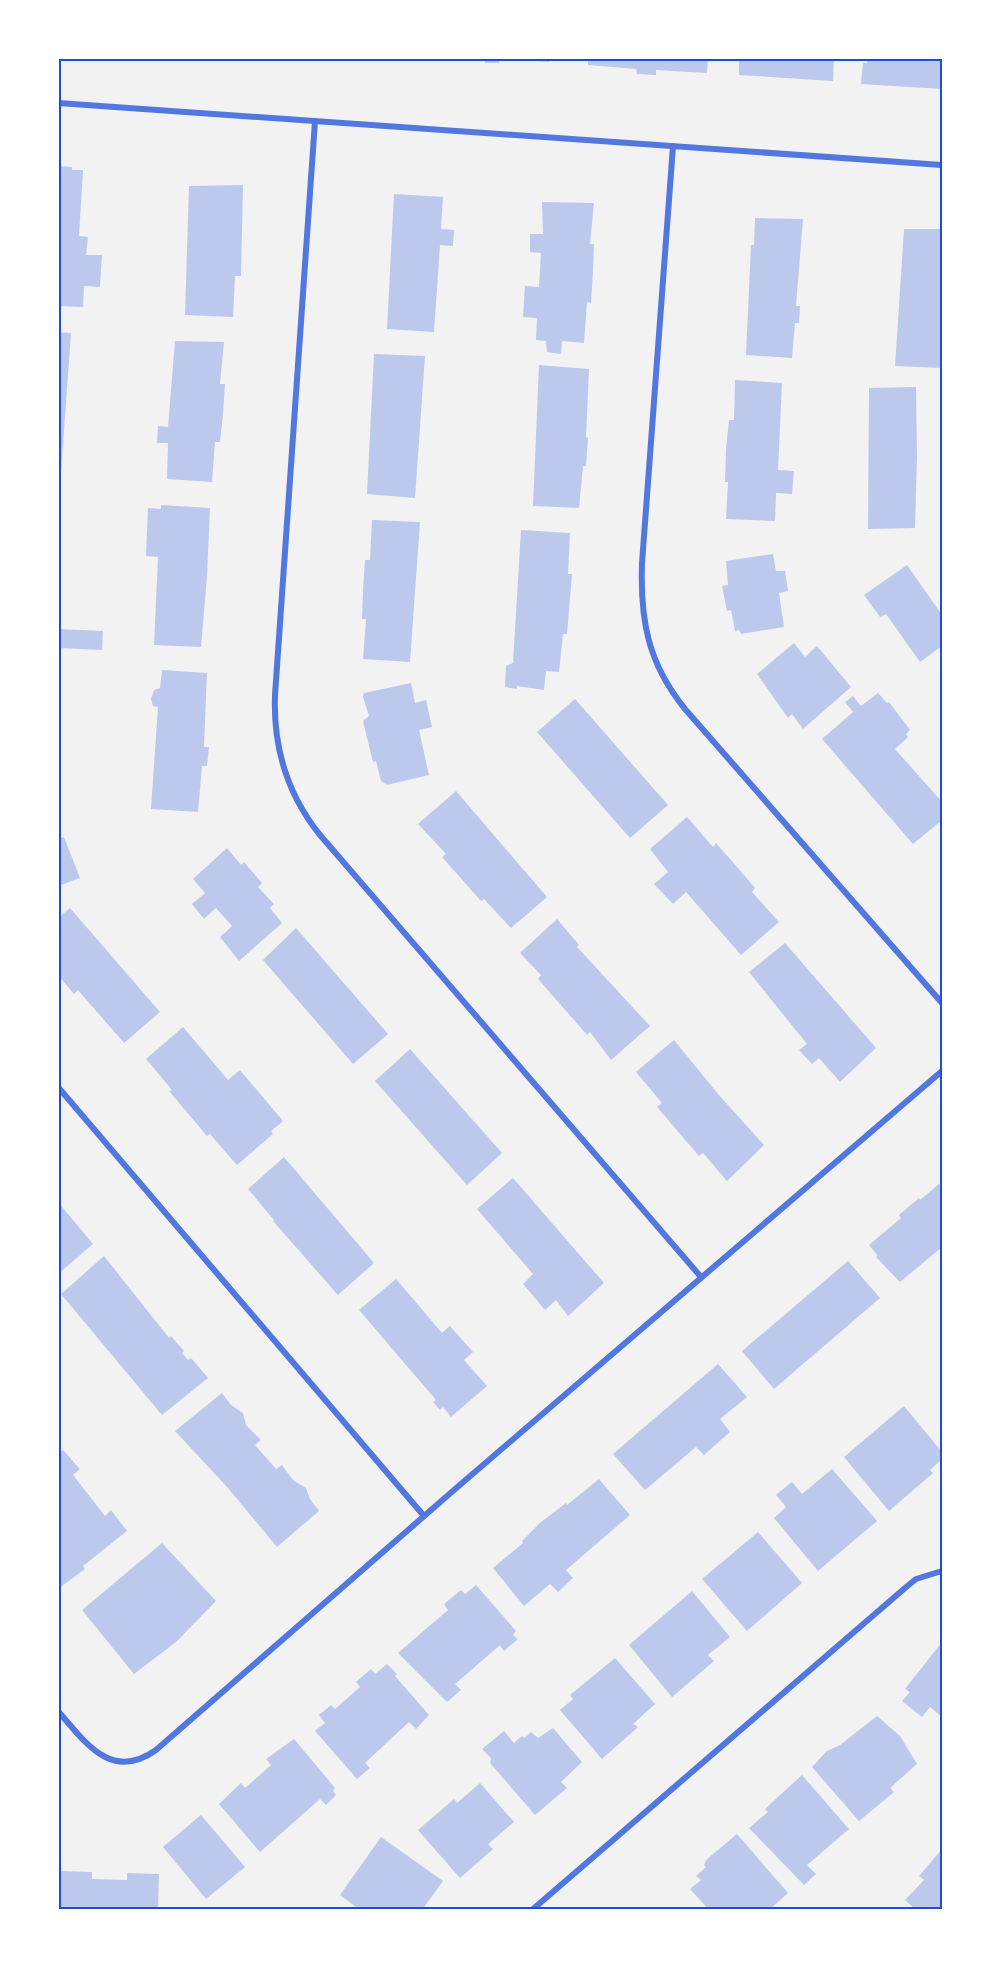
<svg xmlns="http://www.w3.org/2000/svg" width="1001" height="1968" font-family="'DM Sans',sans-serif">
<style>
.building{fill:#bdc9ec}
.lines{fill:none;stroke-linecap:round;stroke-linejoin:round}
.minor{stroke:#5277de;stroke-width:6}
.neatline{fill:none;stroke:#1d4ed8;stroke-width:2}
</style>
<rect width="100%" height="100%" fill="#f2f2f2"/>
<g class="building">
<polygon points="484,58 501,58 499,63 485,63"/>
<polygon points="520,58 549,58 549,62 520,60"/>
<polygon points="588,58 708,58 707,73 656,70 656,75 637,74 636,69 588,65"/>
<polygon points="739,58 834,59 833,81 739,75"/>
<polygon points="868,58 942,58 942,89 861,84 863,63 867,63"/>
<polygon points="58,166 72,167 72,170 83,170 79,236 88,237 86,255 102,255 100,287 84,286 83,307 58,306"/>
<polygon points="243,185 241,276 235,276 233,317 185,315 189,186"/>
<polygon points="394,194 443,197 441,229 454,230 453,246 440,245 434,332 387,329"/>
<polygon points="542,202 594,203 590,244 594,244 593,272 591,303 587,302 584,343 562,341 561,354 547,352 546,341 536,340 537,318 523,317 525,286 539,287 541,253 530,252 530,234 543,234"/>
<polygon points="755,218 803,219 796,306 800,306 799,323 795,323 792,358 746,355 751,245 754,245"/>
<polygon points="904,229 942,229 942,368 895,366"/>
<polygon points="58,332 71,333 61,472 58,471"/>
<polygon points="175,341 224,342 220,384 225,384 223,414 220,442 215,442 212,482 167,479 168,443 157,443 158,426 168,427"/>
<polygon points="374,354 425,356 415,498 367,494"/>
<polygon points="539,365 589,369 586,437 588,438 586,466 583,466 579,508 533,506"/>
<polygon points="735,380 782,383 778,470 794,471 792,494 776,493 775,521 726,519 728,482 725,482 726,449 729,420 734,420"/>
<polygon points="916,387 917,457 915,528 868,529 869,388"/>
<polygon points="161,505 210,508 207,576 201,647 154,645 158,557 146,556 148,508 161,509"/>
<polygon points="372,520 420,522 410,662 363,659 366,619 362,619 363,590 365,560 370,560"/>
<polygon points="521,530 570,533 568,574 572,574 567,634 563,634 559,672 546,671 544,690 517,686 517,689 505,687 506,666 513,663"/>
<polygon points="773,554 776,571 785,571 788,591 779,593 784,627 741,634 739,630 735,631 731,610 727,611 722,586 728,585 726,561"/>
<polygon points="907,565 942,615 942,646 920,662 886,614 880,617 864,595"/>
<polygon points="59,629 103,631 102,650 59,648"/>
<polygon points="794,643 805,657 817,646 851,687 803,729 792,714 788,718 757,674"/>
<polygon points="162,670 207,673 204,747 209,747 207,766 202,766 198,812 151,809 158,707 153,706 151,699 154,690 160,688"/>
<polygon points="411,683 415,703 426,700 432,727 419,730 429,775 387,785 381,781 376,761 373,762 363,721 369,716 363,697 364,693"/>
<polygon points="878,693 887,703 889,702 910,730 906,734 908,737 895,749 942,802 942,820 913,844 822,739 853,712 845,702 853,696 861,706"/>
<polygon points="575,699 668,805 630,838 537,732"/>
<polygon points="456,791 547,897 511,928 484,899 481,901 442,857 446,854 418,824"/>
<polygon points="687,817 713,847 716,843 737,867 755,888 752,892 779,922 741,955 686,892 673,904 654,884 668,872 650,849"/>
<polygon points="64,837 80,878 58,886 58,839"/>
<polygon points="227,848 241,865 244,862 262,883 258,887 274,904 270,908 282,923 239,961 220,937 232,926 216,908 204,919 192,904 205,893 193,879"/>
<polygon points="70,908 160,1012 124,1043 78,990 74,994 58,975 58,918"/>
<polygon points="557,919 579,945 577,947 650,1026 611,1060 590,1032 587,1035 538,979 541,975 520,953"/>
<polygon points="296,928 388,1034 353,1064 263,960"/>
<polygon points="785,943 876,1048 840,1082 819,1058 812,1064 799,1050 807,1044 749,972"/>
<polygon points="183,1027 228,1080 240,1070 283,1121 271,1131 273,1134 237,1165 210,1134 207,1136 169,1091 172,1090 146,1059"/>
<polygon points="674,1040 718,1094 764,1145 727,1181 703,1153 699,1156 657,1107 662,1103 636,1072"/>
<polygon points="410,1049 502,1153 467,1185 375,1081"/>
<polygon points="284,1157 374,1263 338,1295 273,1221 274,1220 248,1189"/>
<polygon points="513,1178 604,1283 568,1316 556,1300 545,1310 523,1284 533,1274 477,1209"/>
<polygon points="939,1184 942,1188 942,1247 900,1282 876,1257 878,1256 869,1245 901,1218 899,1215 919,1198 920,1200"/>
<polygon points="58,1202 93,1244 58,1274"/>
<polygon points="104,1256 169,1338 171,1336 184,1351 182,1353 188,1360 191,1358 208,1378 162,1415 61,1294"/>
<polygon points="848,1261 880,1298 774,1389 742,1351"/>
<polygon points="396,1279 442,1333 450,1326 473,1352 464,1360 487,1386 451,1417 443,1407 440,1410 433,1402 436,1400 359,1310"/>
<polygon points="718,1364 747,1397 720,1419 730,1432 704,1455 696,1447 645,1490 613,1454"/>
<polygon points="222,1393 231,1405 243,1413 246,1425 261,1440 255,1445 276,1469 282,1465 293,1480 306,1488 310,1499 319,1511 277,1547 228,1488 175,1431"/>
<polygon points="904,1406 942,1452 942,1459 930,1470 933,1473 889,1511 844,1457"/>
<polygon points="63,1450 80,1469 73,1475 105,1516 111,1510 127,1531 83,1566 85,1569 58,1589 58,1454"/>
<polygon points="832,1469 877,1521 818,1571 774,1518 786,1507 776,1495 792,1482 802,1494"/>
<polygon points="599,1479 630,1515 566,1570 573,1578 558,1592 550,1584 524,1606 493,1568 523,1543 522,1541 541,1522 566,1503 567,1505"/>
<polygon points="758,1532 802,1583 747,1631 702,1579"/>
<polygon points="162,1543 216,1601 176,1642 134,1674 82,1610"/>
<polygon points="476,1585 516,1631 513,1635 518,1639 504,1651 500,1645 455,1684 461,1690 447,1702 398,1653 448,1610 444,1604 461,1590 465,1594"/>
<polygon points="692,1591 730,1637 708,1655 714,1661 672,1697 629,1645"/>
<polygon points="942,1642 942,1717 930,1707 922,1717 902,1701 910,1692 905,1689"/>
<polygon points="615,1658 655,1704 633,1724 638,1727 602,1759 560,1710 573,1699 570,1695"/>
<polygon points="387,1664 397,1674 395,1676 429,1715 416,1729 409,1722 365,1763 370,1768 357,1779 315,1731 325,1723 319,1715 331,1705 335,1709 360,1687 356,1682 371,1669 375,1674"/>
<polygon points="877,1716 900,1736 917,1764 890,1788 894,1792 859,1821 812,1767 827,1751 840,1745"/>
<polygon points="553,1728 582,1762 561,1782 567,1788 535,1815 490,1763 491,1758 482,1749 504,1731 514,1743 522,1736 525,1738 531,1732 538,1738"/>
<polygon points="294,1739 335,1788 333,1791 336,1795 326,1805 320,1799 260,1852 219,1804 241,1783 245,1788 271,1765 266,1759"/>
<polygon points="802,1775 849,1829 807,1865 816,1874 804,1885 749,1828 768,1812 765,1809"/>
<polygon points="480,1783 514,1822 488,1844 493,1849 460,1878 418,1830 454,1799 457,1803"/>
<polygon points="201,1815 245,1867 206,1899 163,1847"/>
<polygon points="737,1834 788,1893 769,1910 709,1910 690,1889 701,1880 696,1876 706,1867 704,1865 706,1860"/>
<polygon points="381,1837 443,1881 422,1910 360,1910 340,1895"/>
<polygon points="942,1849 942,1910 916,1910 905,1900 924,1880 919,1876"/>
<polygon points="61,1871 92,1872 92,1879 127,1880 127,1873 159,1874 158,1910 58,1910"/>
</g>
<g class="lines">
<g class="minor">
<polyline points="58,103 942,165"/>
<path d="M315,121L275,695C273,748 287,794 320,835L701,1277"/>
<path d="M673,146L642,563C640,621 648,663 685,709L942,1003"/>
<polyline points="58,1087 424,1516"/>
<path d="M58,1711C85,1742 111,1782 156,1750L454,1490L942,1071"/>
<polyline points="532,1910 905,1588 916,1579 942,1571"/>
</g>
</g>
<rect width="1001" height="1968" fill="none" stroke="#ffffff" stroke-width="120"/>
<rect x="60" y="60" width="881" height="1848" class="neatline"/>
</svg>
